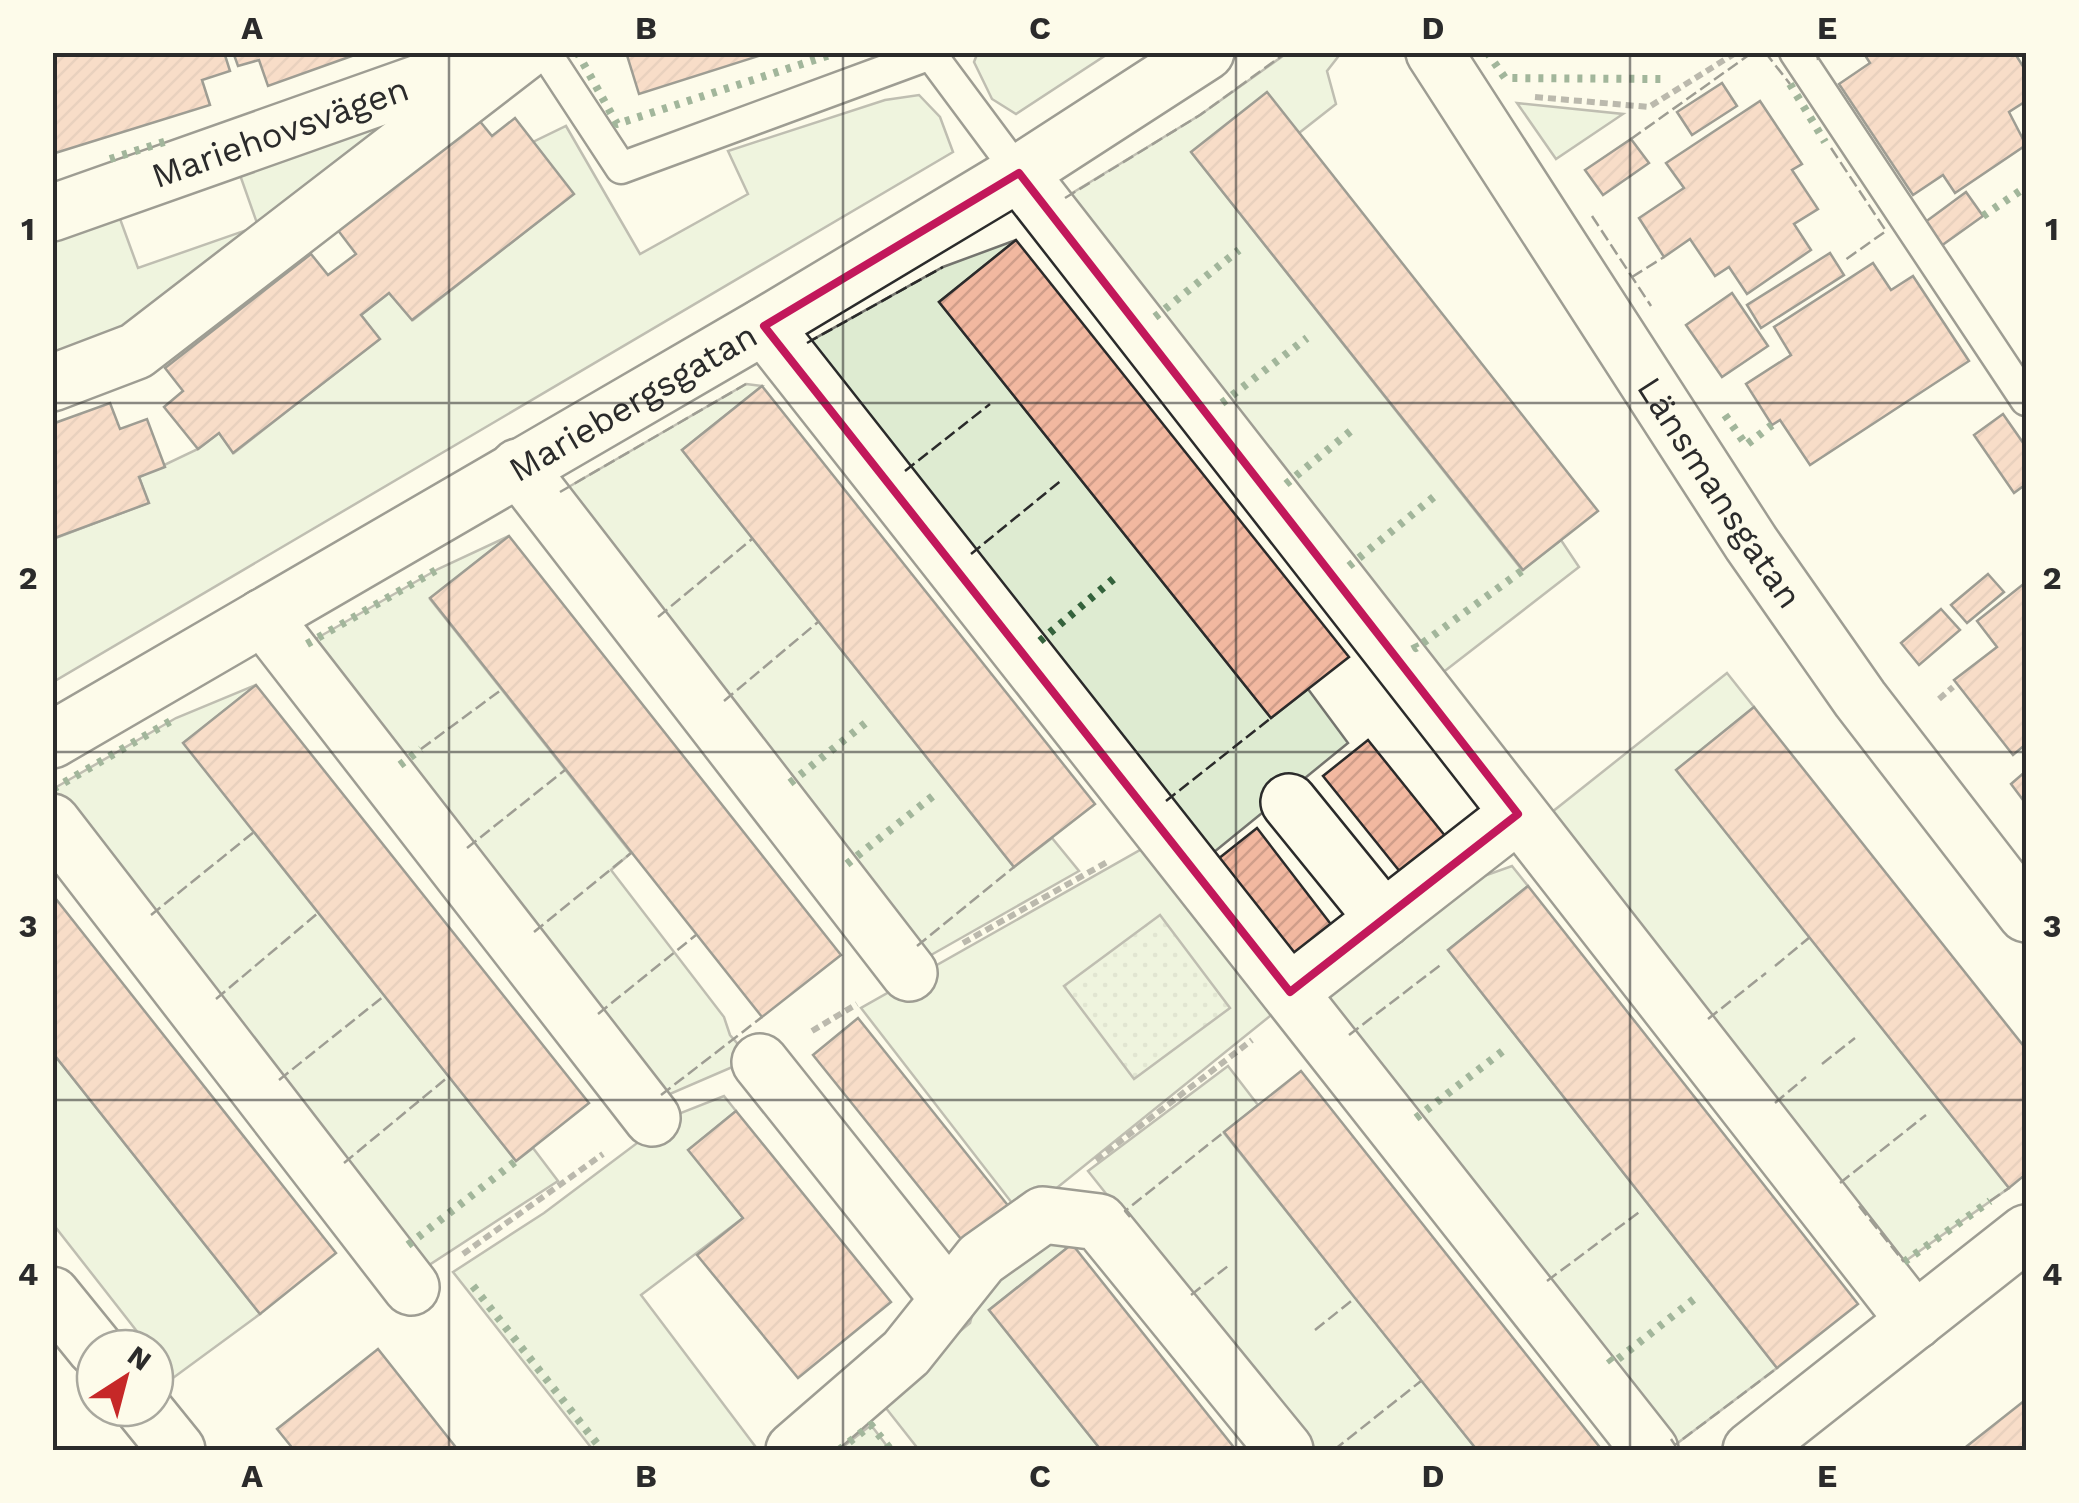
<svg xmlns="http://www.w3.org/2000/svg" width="2079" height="1503" font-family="'Work Sans',sans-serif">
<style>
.green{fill:#deebd1;stroke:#74746e;stroke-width:2.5}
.park{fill:url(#park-dots);stroke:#74746e;stroke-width:2.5}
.building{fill:url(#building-hatch);stroke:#2b2b2b;stroke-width:2.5}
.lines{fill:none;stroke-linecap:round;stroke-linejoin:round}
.lane-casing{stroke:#2b2b2b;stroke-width:35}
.street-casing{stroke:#2b2b2b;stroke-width:60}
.path{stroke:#6a6964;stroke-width:6;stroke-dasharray:8 5;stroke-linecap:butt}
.lane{stroke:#fdfbea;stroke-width:30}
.street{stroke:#fdfbea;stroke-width:55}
.hedge{stroke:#34623c;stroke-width:8;stroke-dasharray:5 8;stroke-linecap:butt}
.fence{stroke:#2b2b2b;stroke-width:2.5;stroke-dasharray:12 5;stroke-linecap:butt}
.marked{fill:none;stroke:#c2185b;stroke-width:8;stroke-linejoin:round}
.grid{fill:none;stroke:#2b2b2b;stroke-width:2.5;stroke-opacity:0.55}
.labels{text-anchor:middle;stroke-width:8;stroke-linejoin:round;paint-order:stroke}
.street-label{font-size:35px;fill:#2b2b2b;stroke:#fdfbea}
.neatline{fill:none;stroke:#2b2b2b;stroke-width:4}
.grid-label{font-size:32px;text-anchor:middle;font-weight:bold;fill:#2b2b2b}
</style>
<defs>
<pattern id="park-dots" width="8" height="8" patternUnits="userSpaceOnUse" patternTransform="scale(2.5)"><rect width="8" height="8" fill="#deebd1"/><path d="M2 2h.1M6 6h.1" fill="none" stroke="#bfcab4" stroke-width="1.8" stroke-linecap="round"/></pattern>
<pattern id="building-hatch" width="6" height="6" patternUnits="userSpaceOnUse" patternTransform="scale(2.5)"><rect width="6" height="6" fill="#f2b8a0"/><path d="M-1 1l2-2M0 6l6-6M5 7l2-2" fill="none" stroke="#d09e8a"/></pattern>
</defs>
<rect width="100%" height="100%" fill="#fdfbea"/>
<g class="green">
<polygon points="978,52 1109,52 1109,53 1016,114 992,99 974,62"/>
<polygon points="1287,53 1341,53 1327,71 1336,104 1299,133 1192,153 1522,570 1561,540 1579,567 1437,677 1064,198 1200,115"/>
<polygon points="919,95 940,117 953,152 53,682 53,539 148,503 139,477 198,449 219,433 234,453 379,339 361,315 389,293 413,320 573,194 533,142 566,126 640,254 748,194 728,151 885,100"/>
<polygon points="1517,103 1623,114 1556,159"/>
<polygon points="420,112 124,346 53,374 53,235 119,216 138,268 258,226 240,175"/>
<polygon points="1016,240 939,302 1271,718 1308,689 1348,743 1208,857 805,344 943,267"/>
<polygon points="746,384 762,386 682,450 1014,867 1052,838 1079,871 924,959 553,496"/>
<polygon points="509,536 430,599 631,853 611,870 724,1017 730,1035 751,1059 663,1097 305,645 438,569"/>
<polygon points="1727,673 1754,707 1677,770 2009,1188 1904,1262 1547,816"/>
<polygon points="256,685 184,743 516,1161 533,1148 558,1181 426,1267 53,789 176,718"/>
<polygon points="1149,845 1275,1012 1022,1216 861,1008"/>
<polygon points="1512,866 1528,886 1448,950 1777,1368 1675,1445 1318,1000 1467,882"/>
<polygon points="52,1052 260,1314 173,1378 155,1348 150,1348 53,1224"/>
<polygon points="1228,1066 1258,1105 1224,1133 1477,1450 1310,1450 1088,1171"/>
<polygon points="724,1096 736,1111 689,1150 743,1218 641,1295 758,1450 593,1450 453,1272 544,1213 673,1116"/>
<polygon points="1047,1232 1072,1244 989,1310 1101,1450 919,1450 878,1398 970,1323 984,1270"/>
<polygon points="871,1425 890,1450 839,1450"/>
</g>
<polygon class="park" points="1160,915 1230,1008 1134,1079 1064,986"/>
<g class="building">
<polygon points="52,52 224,52 230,71 202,80 210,105 52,154"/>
<polygon points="233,52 363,52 268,86 259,60 238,66"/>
<polygon points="626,52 771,52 639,94"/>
<polygon points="1863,52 2014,52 2026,71 2026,101 2009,112 2026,145 1955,193 1943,175 1913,195 1839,84 1870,63"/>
<polygon points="1722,83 1737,106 1692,135 1677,112"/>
<polygon points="1267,92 1598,511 1523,570 1191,152"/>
<polygon points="1760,101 1802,164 1792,170 1818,209 1794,224 1811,250 1747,294 1729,267 1715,276 1690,239 1664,257 1639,218 1684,188 1666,163"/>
<polygon points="515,118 574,194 412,320 389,293 361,315 380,339 233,453 219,433 198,449 164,407 183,391 165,368 311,254 328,275 356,254 337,229 478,119 492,136"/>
<polygon points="1631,139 1649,163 1603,195 1585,170"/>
<polygon points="1966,192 1983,216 1941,246 1924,223"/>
<polygon points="1016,240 1349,657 1271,718 939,302"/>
<polygon points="1830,253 1844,275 1761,328 1747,305"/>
<polygon points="1873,263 1891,290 1913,276 1969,361 1810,465 1780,420 1772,425 1746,384 1791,355 1774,327"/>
<polygon points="1732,293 1768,346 1722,377 1686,325"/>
<polygon points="762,386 1095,804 1014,867 682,450"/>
<polygon points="110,403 120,429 147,419 165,467 139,477 149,503 52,539 52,424"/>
<polygon points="2003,414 2026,447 2026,484 2014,493 1974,435"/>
<polygon points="509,536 841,955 762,1017 430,598"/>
<polygon points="1988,574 2004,592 1967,623 1951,605"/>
<polygon points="2026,582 2026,744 2013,755 1954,680 1997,647 1977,621"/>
<polygon points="1941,609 1960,630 1919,665 1901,643"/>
<polygon points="256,685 589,1103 516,1161 183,743"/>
<polygon points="1754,707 2026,1049 2026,1174 2009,1188 1676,770"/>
<polygon points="1368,740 1446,837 1401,873 1323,776"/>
<polygon points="2026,771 2026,804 2011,784"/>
<polygon points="1257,828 1333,927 1289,961 1213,863"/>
<polygon points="1528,886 1858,1304 1777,1368 1448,950"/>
<polygon points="52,894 336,1253 260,1314 52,1052"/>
<polygon points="858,1018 1014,1213 969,1249 813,1055"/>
<polygon points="1301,1071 1602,1450 1477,1450 1355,1298 1224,1132"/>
<polygon points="736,1111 891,1302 798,1378 697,1255 743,1218 688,1150"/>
<polygon points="1072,1244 1236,1450 1101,1450 989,1310"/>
<polygon points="378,1349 458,1450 294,1450 277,1429"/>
<polygon points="2024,1401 2026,1450 1962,1450"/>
</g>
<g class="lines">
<g class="lane-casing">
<g id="lane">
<polyline points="545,52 621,168 936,52"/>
<polyline points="1795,52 2026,400"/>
<polyline points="932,56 1019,173"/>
</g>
</g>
<g class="street-casing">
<g id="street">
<path id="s1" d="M1434,52L1751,543L1860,699L2026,914"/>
<polyline points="1019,173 1915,1321"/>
<path id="s2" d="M52,213L490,58"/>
<polyline points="764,326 1650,1450"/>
<polyline points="52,383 136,351 524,52"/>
<polyline points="518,467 909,973"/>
<polyline points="263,617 652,1118"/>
<path id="s3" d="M52,740L764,326L1019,173L1206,52"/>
<polyline points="1289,802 1384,919"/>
<polyline points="52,822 411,1287"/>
<polyline points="1290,992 1518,814"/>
<polyline points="760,1062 949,1299"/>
<polyline points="52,1295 95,1348"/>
<polyline points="143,1408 177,1450"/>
<polyline points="794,1450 906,1353 981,1259 1043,1215 1099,1222 1285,1450"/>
<polyline points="1751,1450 2026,1233"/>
</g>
</g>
<g class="path">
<polyline points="1535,97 1649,107 1737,52"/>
<polyline points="1939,699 1953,687"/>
<polyline points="963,943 1109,861"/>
<polyline points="812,1031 857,1004"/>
<polyline points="1096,1160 1252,1040"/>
<polyline points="463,1254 603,1154"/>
</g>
<use href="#lane" class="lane"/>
<use href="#street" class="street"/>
<g class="hedge">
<polyline points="577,52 617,124 839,52"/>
<polyline points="1487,52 1505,78 1661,79"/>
<polyline points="1790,84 1825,142"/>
<polyline points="110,159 167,141"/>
<polyline points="1983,216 2026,187"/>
<polyline points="1155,317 1239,250"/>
<polyline points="1222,403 1307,338"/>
<polyline points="1725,415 1746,445 1772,425"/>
<polyline points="1286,484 1352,430"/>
<polyline points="1349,566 1435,496"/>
<polyline points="1040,641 1117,576"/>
<polyline points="307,644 438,569"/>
<polyline points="1414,644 1416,648 1523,570"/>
<polyline points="400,765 421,749"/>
<polyline points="790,783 868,721"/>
<polyline points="53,789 176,718"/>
<polyline points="847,864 933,796"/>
<polyline points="1416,1118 1508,1047"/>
<polyline points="408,1245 516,1161"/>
<polyline points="1904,1262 1990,1201"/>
<polyline points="473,1286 602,1450"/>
<polyline points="1609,1358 1613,1363 1698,1296"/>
<polyline points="839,1450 871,1425 891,1450"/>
</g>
<g class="fence">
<polyline points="1765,52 1790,84"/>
<polyline points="1817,52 1818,60"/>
<polyline points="1711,54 1713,52"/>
<polyline points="1631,139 1753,52"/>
<polyline points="1831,148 1886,231 1845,260"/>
<polyline points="1065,198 1200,115 1287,52"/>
<polyline points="1592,216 1651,306"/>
<polyline points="1632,277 1664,257"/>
<polyline points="807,343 943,267"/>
<polyline points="905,471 990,404"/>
<polyline points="560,492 746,384"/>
<polyline points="971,554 1063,479"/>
<polyline points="658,617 752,539"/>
<polyline points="724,701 818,622"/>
<polyline points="421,749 501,690"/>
<polyline points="1166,801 1271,718"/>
<polyline points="467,848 565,770"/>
<polyline points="151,915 254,832"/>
<polyline points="534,932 631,853"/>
<polyline points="917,946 1014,867"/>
<polyline points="1775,966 1810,937"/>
<polyline points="216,999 318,913"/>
<polyline points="598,1014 696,935"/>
<polyline points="1708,1019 1766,973"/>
<polyline points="1349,1035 1443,963"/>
<polyline points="1822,1064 1855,1038"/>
<polyline points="279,1080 384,996"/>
<polyline points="661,1095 762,1017"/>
<polyline points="1775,1103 1806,1077"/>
<polyline points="344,1163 448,1077"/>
<polyline points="1840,1183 1926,1115"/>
<polyline points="1990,1201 2009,1188"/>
<polyline points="1859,1206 1904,1262"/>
<polyline points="1130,1217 1125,1211 1224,1132"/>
<polyline points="1547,1281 1642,1210"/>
<polyline points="1191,1295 1228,1266"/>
<polyline points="1315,1330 1355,1298"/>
<polyline points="1671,1439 1675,1445 1777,1368"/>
<polyline points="1334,1450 1421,1381"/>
</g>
</g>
<path d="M0 0H2079V1503H0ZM1019,173L1518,814L1290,992L764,326Z" fill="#fdfbea" fill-opacity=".55" fill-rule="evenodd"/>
<path class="marked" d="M1019,173L1518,814L1290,992L764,326Z"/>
<path class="grid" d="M449,52V1450M843,52V1450M1236,52V1450M1630,52V1450M52,403H2026M52,752H2026M52,1100H2026"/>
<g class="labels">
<g class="street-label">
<text dy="12" stroke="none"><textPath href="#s2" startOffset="242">Mariehovsvägen</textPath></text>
<text dy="12" stroke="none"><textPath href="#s3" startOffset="672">Mariebergsgatan</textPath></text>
<text dy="12" stroke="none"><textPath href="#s1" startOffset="525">Länsmansgatan</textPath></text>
</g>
</g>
<rect width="2079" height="1503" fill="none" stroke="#fdfbea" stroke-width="110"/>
<g transform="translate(125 1378) rotate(36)"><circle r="48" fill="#fdfbea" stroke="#a9a89e" stroke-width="2.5"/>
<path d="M0-8L18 38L0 25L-18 38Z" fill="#c62828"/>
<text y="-15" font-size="28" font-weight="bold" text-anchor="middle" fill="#2b2b2b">N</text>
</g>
<rect x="55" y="55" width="1969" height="1393" class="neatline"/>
<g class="grid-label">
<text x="252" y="39">A</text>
<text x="646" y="39">B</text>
<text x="1040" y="39">C</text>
<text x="1433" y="39">D</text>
<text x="1827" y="39">E</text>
<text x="28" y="240">1</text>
<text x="2052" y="240">1</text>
<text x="28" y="589">2</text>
<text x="2052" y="589">2</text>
<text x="28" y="937">3</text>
<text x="2052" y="937">3</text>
<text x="28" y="1285">4</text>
<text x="2052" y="1285">4</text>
<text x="252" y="1487">A</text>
<text x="646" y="1487">B</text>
<text x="1040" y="1487">C</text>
<text x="1433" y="1487">D</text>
<text x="1827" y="1487">E</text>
</g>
</svg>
